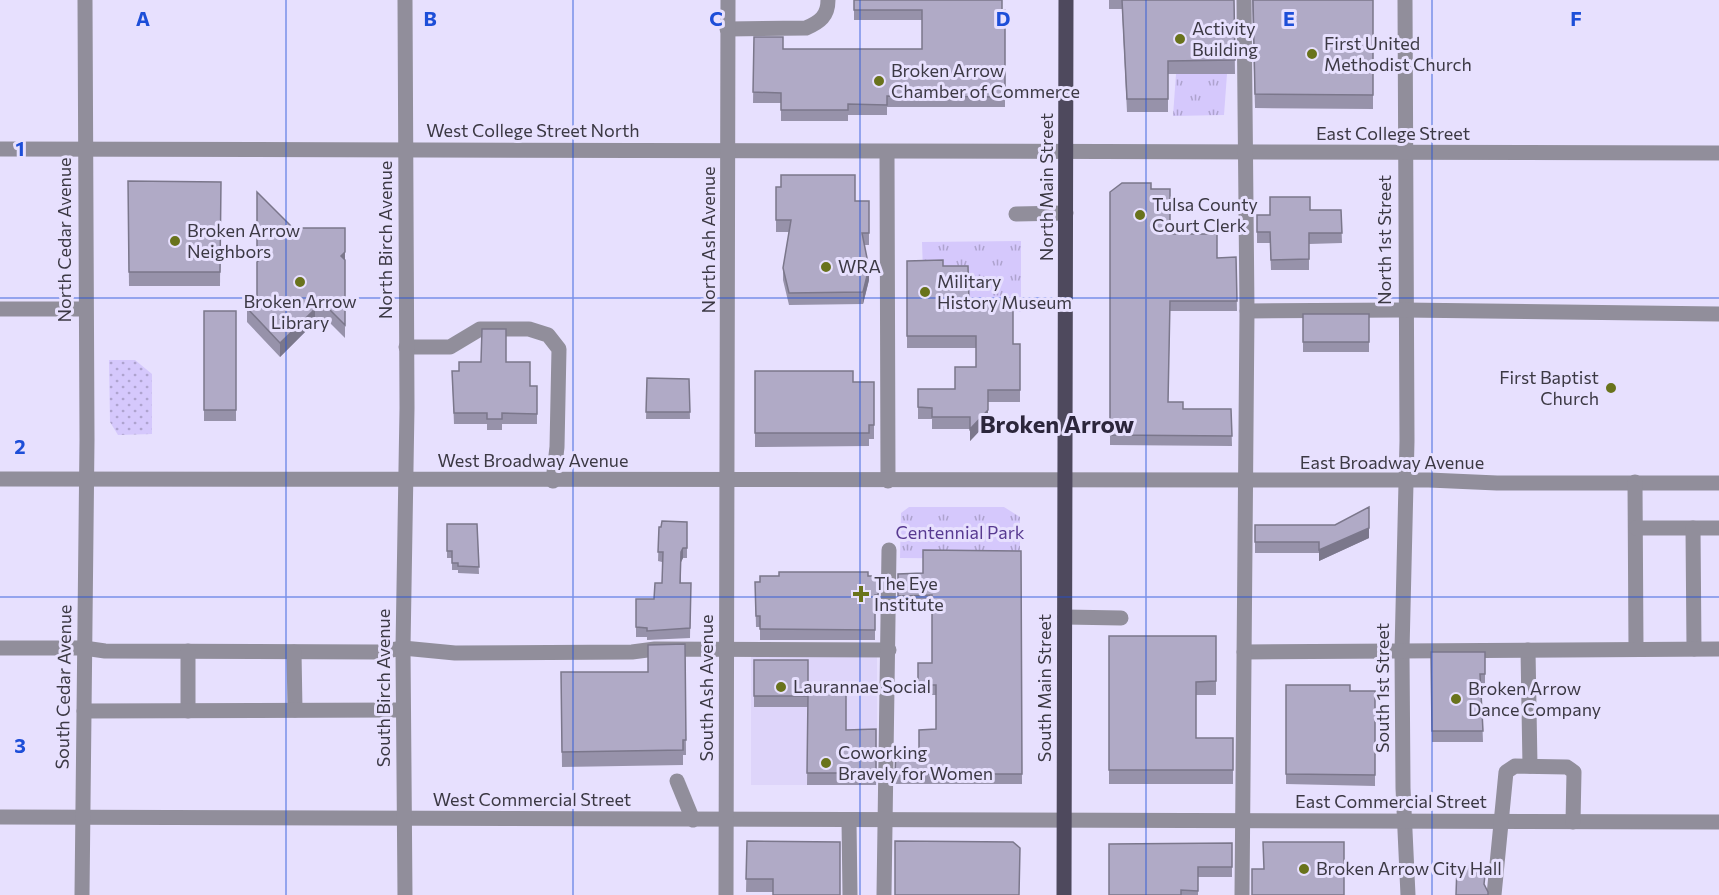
<svg xmlns="http://www.w3.org/2000/svg" width="1719" height="895" font-family="Commissioner,sans-serif">
<style>
.built{fill:#ded5fa}
.park{fill:url(#park-tufts)}
.garden{fill:url(#garden-dots)}
.lines{fill:none;stroke-linecap:round;stroke-linejoin:round}
.minor{stroke:#918e9b;stroke-width:15}
.major{stroke:#4e495d;stroke-width:15}
.wall{fill:#9792aa}
.shaded-wall{fill:#7b778b}
.building{fill:#b0aac6;stroke:#7b778b;stroke-width:1.5}
.grid{fill:none;stroke:#1d4ed8;stroke-width:1.5;stroke-opacity:0.55}
.poi-dot{fill:#69731c;stroke:#e7e0fe;stroke-width:2}
.labels{text-anchor:middle;stroke-width:6;stroke-linejoin:round;paint-order:stroke}
.poi-label{font-size:18px;fill:#3c3944;stroke:#e7e0fe;text-anchor:start}
.street-label{font-size:18px;fill:#3c3944;stroke:#e7e0fe}
.park-label{font-size:18px;fill:#583a91;stroke:#e7e0fe}
.district-label{font-size:24px;font-weight:bold;fill:#2c263c;stroke:#e7e0fe}
.grid-label{font-size:20px;text-anchor:middle;font-weight:bold;fill:#1d4ed8;stroke:#e7e0fe;stroke-width:6;stroke-linejoin:round;paint-order:stroke}
</style>
<defs>
<pattern id="park-tufts" width="24" height="20" patternUnits="userSpaceOnUse" patternTransform="scale(1.5)"><rect width="24" height="20" fill="#d5c8fc"/><path d="M3 7l-1-3M5 7V3M7 7l1-3M15 17l-1-3M17 17v-4M19 17l1-3" fill="none" stroke="#aea3ce"/></pattern>
<pattern id="garden-dots" width="8" height="8" patternUnits="userSpaceOnUse" patternTransform="scale(1.5)"><rect width="8" height="8" fill="#d5c8fc"/><path d="M2 2h.1M6 6h.1" fill="none" stroke="#aea3ce" stroke-width="1.8" stroke-linecap="round"/></pattern>
</defs>
<rect width="100%" height="100%" fill="#e7e0fe"/>
<polygon class="built" points="877,653 877,785 751,785 751,654"/>
<g class="park">
<polygon points="1176,74 1227,74 1224,115 1173,116"/>
<polygon points="1021,241 1021,312 969,312 969,268 949,267 923,272 922,242"/>
<polygon points="909,507 1004,507 1020,517 1020,559 900,558 901,513"/>
</g>
<polygon class="garden" points="109,360 135,360 152,374 152,434 118,435 110,422"/>
<g class="lines">
<g class="minor">
<polyline points="1405,0 1407,441 1402,651 1403,788 1408,895"/>
<path d="M727,29L806,28C820,22 828,16 828,0"/>
<polyline points="0,149 1719,153"/>
<polyline points="887,152 888,481"/>
<polyline points="1016,214 1066,213"/>
<polyline points="0,309 85,309"/>
<polyline points="1247,311 1404,310 1719,314"/>
<polyline points="406,347 450,347 480,329 529,329 548,335 559,349 557,447 553,481"/>
<polyline points="0,479 1429,480 1497,483 1719,483"/>
<polyline points="1635,482 1636,649"/>
<polyline points="1636,528 1719,528"/>
<polyline points="1693,528 1694,649"/>
<polyline points="1065,617 1121,618"/>
<polyline points="0,648 84,648 105,651 379,652 403,648 455,653 632,652 655,649 889,650"/>
<polyline points="1528,650 1530,766"/>
<polyline points="188,651 188,711"/>
<polyline points="294,652 295,710"/>
<polyline points="1244,652 1719,649"/>
<polyline points="84,711 403,710"/>
<polyline points="677,781 693,820"/>
<polyline points="0,817 1719,822"/>
<polyline points="849,821 850,895"/>
<polyline points="82,895 87,440 85,0"/>
<polyline points="405,895 403,648 407,408 405,0"/>
<polyline points="726,895 728,0"/>
<polyline points="884,895 889,550"/>
<polyline points="1242,895 1247,311 1244,0"/>
<polyline points="1494,895 1506,772 1515,766 1567,767 1574,772 1573,822"/>
</g>
<polyline class="major" points="1064,895 1066,0"/>
</g>
<g class="wall">
<polygon points="854,0 1005,10 1005,107 887,107 887,115 848,115 848,121 781,121 781,103 753,103 754,37 783,49 922,49 922,20 854,20"/>
<polygon points="1109,0 1234,0 1235,74 1168,74 1168,112 1127,112 1122,9 1109,9"/>
<polygon points="1252,0 1373,0 1373,109 1255,108"/>
<polygon points="128,181 221,182 220,286 129,286"/>
<polygon points="776,187 855,201 869,201 869,245 864,245 869,280 863,304 789,305 783,280 783,268 789,232 776,232"/>
<polygon points="1151,189 1170,234 1217,258 1236,257 1237,311 1170,311 1168,402 1183,409 1231,409 1232,446 1110,445 1110,192"/>
<polygon points="257,192 293,228 345,228 345,338 329,322 315,322 280,357 247,322 247,308 257,308"/>
<polygon points="1310,210 1341,210 1342,243 1309,244 1309,270 1271,270 1270,243 1257,243 1257,225 1270,215"/>
<polygon points="907,261 943,266 969,300 1013,344 1020,344 1020,402 988,402 988,422 970,441 970,429 932,429 932,419 918,419 918,389 955,389 976,367 976,348 907,348"/>
<rect x="204" y="311" width="32" height="110"/>
<rect x="1303" y="314" width="66" height="38"/>
<polygon points="506,362 530,386 537,386 537,424 502,424 502,430 487,430 487,424 454,424 452,371 459,371"/>
<polygon points="755,371 853,382 874,382 874,439 869,439 869,446 755,447"/>
<polygon points="647,378 689,379 690,419 646,419"/>
<polygon points="687,522 687,558 683,558 681,562 681,583 691,583 690,638 647,640 647,637 636,637 636,599 654,599 662,583 662,562 658,561 659,527"/>
<polygon points="447,524 477,524 479,574 458,573 458,570 452,570 452,558 447,558"/>
<polygon points="1255,525 1369,538 1319,561 1319,553 1255,553"/>
<polygon points="1021,551 1022,784 895,784 896,751 919,751 936,729 936,695 918,695 918,663 932,663 932,606 898,606 898,574 923,573"/>
<polygon points="868,576 879,576 878,606 875,606 875,640 760,640 760,627 756,627 755,582"/>
<polygon points="1109,636 1216,636 1216,695 1196,695 1196,738 1233,738 1233,784 1109,784"/>
<polygon points="685,644 686,755 683,755 683,765 562,767 561,672 648,672"/>
<polygon points="1431,652 1485,652 1485,684 1481,684 1483,742 1432,742"/>
<polygon points="754,660 808,692 846,730 876,729 876,785 807,785 808,707 754,707"/>
<polygon points="1286,685 1350,691 1375,691 1375,786 1286,784"/>
<polygon points="747,841 840,895 773,892 746,892"/>
<polygon points="1232,843 1232,877 1198,877 1198,895 1109,895"/>
</g>
<g class="shaded-wall">
<polygon points="345,252 345,266 341,256"/>
<polygon points="869,268 869,280 863,304 863,292"/>
<polygon points="315,309 315,322 280,357 280,343"/>
<polygon points="988,410 988,422 970,441 970,429"/>
<polygon points="1369,528 1369,538 1319,561 1319,550"/>
<polygon points="683,548 683,558 681,562 681,552"/>
</g>
<g class="building">
<polygon points="854,0 1002,0 1002,10 1005,10 1005,97 887,96 887,105 848,104 848,110 781,110 781,93 753,92 754,37 783,37 783,49 922,49 922,10 854,10"/>
<polygon points="1122,0 1234,0 1235,60 1168,61 1168,99 1127,99"/>
<polygon points="1253,0 1373,0 1373,95 1255,94"/>
<polygon points="781,175 855,175 855,201 869,201 869,233 862,233 869,268 863,292 789,293 783,268 791,220 776,220 776,187 781,187"/>
<polygon points="128,181 221,182 220,272 129,272"/>
<polygon points="1122,183 1151,183 1151,189 1170,189 1170,234 1217,234 1217,258 1236,257 1237,301 1170,301 1168,402 1183,402 1183,409 1231,409 1232,436 1110,435 1110,192"/>
<polygon points="257,192 293,228 345,228 345,252 341,256 345,260 345,325 329,309 315,309 280,343 247,308 257,308 257,262 261,258 257,253 261,249 257,246"/>
<polygon points="1270,197 1310,197 1310,210 1341,210 1342,233 1309,233 1309,259 1271,260 1270,232 1257,232 1257,215 1270,215"/>
<polygon points="943,260 943,266 968,266 969,300 1013,300 1013,344 1020,344 1020,390 988,390 988,410 970,429 970,417 932,417 932,408 918,407 918,389 955,389 955,367 976,367 976,336 907,336 907,261"/>
<rect x="204" y="311" width="32" height="99"/>
<rect x="1303" y="314" width="66" height="28"/>
<polygon points="482,329 506,329 506,362 530,362 530,386 537,386 537,414 502,413 502,419 487,419 487,413 454,413 452,371 459,371 459,362 481,362"/>
<polygon points="755,371 853,371 853,382 874,382 874,425 869,425 869,433 755,433"/>
<polygon points="647,378 689,379 690,412 646,412"/>
<polygon points="1369,507 1369,528 1319,550 1319,542 1255,542 1255,525 1335,525"/>
<polygon points="662,521 687,522 687,548 683,548 681,552 680,583 691,583 690,628 647,631 647,628 636,627 636,599 654,599 655,583 662,583 663,552 658,552 659,527 661,527"/>
<polygon points="447,524 477,524 479,567 458,566 458,563 452,563 452,551 447,551"/>
<polygon points="923,550 1021,551 1022,774 895,774 896,751 919,751 919,730 936,729 936,685 918,685 918,663 932,663 932,595 898,596 898,574 923,573"/>
<polygon points="779,572 868,572 868,576 879,576 878,595 875,595 875,630 760,629 760,616 756,616 755,582 760,582 760,576 779,576"/>
<polygon points="1109,636 1216,636 1216,681 1196,682 1196,738 1233,738 1233,770 1109,770"/>
<polygon points="685,644 686,740 683,740 683,750 562,752 561,672 648,672 648,645"/>
<polygon points="1431,652 1485,652 1485,674 1480,674 1483,731 1432,731"/>
<polygon points="754,660 808,660 808,692 846,692 846,730 876,729 876,773 807,773 808,696 754,696"/>
<polygon points="1286,685 1350,685 1350,691 1375,691 1375,775 1286,774"/>
<polygon points="747,841 840,842 840,895 773,895 773,879 746,879"/>
<polygon points="895,841 1013,842 1020,848 1019,895 895,895"/>
<polygon points="1263,842 1344,842 1344,895 1252,895 1252,869 1264,869"/>
<polygon points="1232,843 1232,867 1198,867 1198,891 1181,890 1181,895 1109,895 1109,844"/>
<polygon points="1457,866 1486,866 1484,884 1488,892 1488,895 1456,895"/>
</g>
<path class="grid" d="M286,0V895M573,0V895M860,0V895M1146,0V895M1432,0V895M0,298H1719M0,597H1719"/>
<g class="poi-dot">
<circle cx="1180" cy="39" r="6"/>
<circle cx="1312" cy="54" r="6"/>
<circle cx="879" cy="81" r="6"/>
<circle cx="1140" cy="215" r="6"/>
<circle cx="175" cy="241" r="6"/>
<circle cx="826" cy="267" r="6"/>
<circle cx="300" cy="282" r="6"/>
<circle cx="925" cy="292" r="6"/>
<circle cx="1611" cy="388" r="6"/>
<path d="M858 585h6v6h6v6h-6v6h-6v-6h-6v-6h6z"/>
<circle cx="781" cy="687" r="6"/>
<circle cx="1456" cy="699" r="6"/>
<circle cx="826" cy="763" r="6"/>
<circle cx="1304" cy="869" r="6"/>
</g>
<g class="labels">
<g class="poi-label">
<text x="1192" y="35">Activity<tspan x="1192" dy="21">Building</tspan></text>
<text x="1324" y="50">First United<tspan x="1324" dy="21">Methodist Church</tspan></text>
<text x="891" y="77">Broken Arrow<tspan x="891" dy="21">Chamber of Commerce</tspan></text>
<text x="1152" y="211">Tulsa County<tspan x="1152" dy="21">Court Clerk</tspan></text>
<text x="187" y="237">Broken Arrow<tspan x="187" dy="21">Neighbors</tspan></text>
<text x="838" y="273">WRA</text>
<text x="937" y="288">Military<tspan x="937" dy="21">History Museum</tspan></text>
<text x="300" y="308" text-anchor="middle">Broken Arrow<tspan x="300" dy="21">Library</tspan></text>
<text x="1599" y="384" text-anchor="end">First Baptist<tspan x="1599" dy="21">Church</tspan></text>
<text x="874" y="590">The Eye<tspan x="874" dy="21">Institute</tspan></text>
<text x="793" y="693">Laurannae Social</text>
<text x="1468" y="695">Broken Arrow<tspan x="1468" dy="21">Dance Company</tspan></text>
<text x="838" y="759">Coworking<tspan x="838" dy="21">Bravely for Women</tspan></text>
<text x="1316" y="875">Broken Arrow City Hall</text>
</g>
<g class="street-label">
<text x="533" y="137">West College Street North</text>
<text x="1393" y="140">East College Street</text>
<text transform="translate(1047 187) rotate(-90)" y="6">North Main Street</text>
<text transform="translate(65 240) rotate(-90)" y="6">North Cedar Avenue</text>
<text transform="translate(386 240) rotate(-90)" y="6">North Birch Avenue</text>
<text transform="translate(709 240) rotate(-90)" y="6">North Ash Avenue</text>
<text transform="translate(1385 240) rotate(-90)" y="6">North 1st Street</text>
<text x="533" y="467">West Broadway Avenue</text>
<text x="1392" y="469">East Broadway Avenue</text>
<text transform="translate(64 687) rotate(-89)" y="6">South Cedar Avenue</text>
<text transform="translate(384 688) rotate(-90)" y="6">South Birch Avenue</text>
<text transform="translate(707 688) rotate(-90)" y="6">South Ash Avenue</text>
<text transform="translate(1045 688) rotate(-90)" y="6">South Main Street</text>
<text transform="translate(1383 688) rotate(-90)" y="6">South 1st Street</text>
<text x="532" y="806">West Commercial Street</text>
<text x="1391" y="808">East Commercial Street</text>
</g>
<g class="park-label">
<text x="960" y="539">Centennial Park</text>
</g>
<g class="district-label">
<text x="1057" y="433">Broken Arrow</text>
</g>
</g>
<g class="grid-label">
<text x="143" y="26">A</text>
<text x="430" y="26">B</text>
<text x="716" y="26">C</text>
<text x="1003" y="26">D</text>
<text x="1289" y="26">E</text>
<text x="1576" y="26">F</text>
<text x="20" y="156">1</text>
<text x="20" y="454">2</text>
<text x="20" y="753">3</text>
</g>
</svg>
